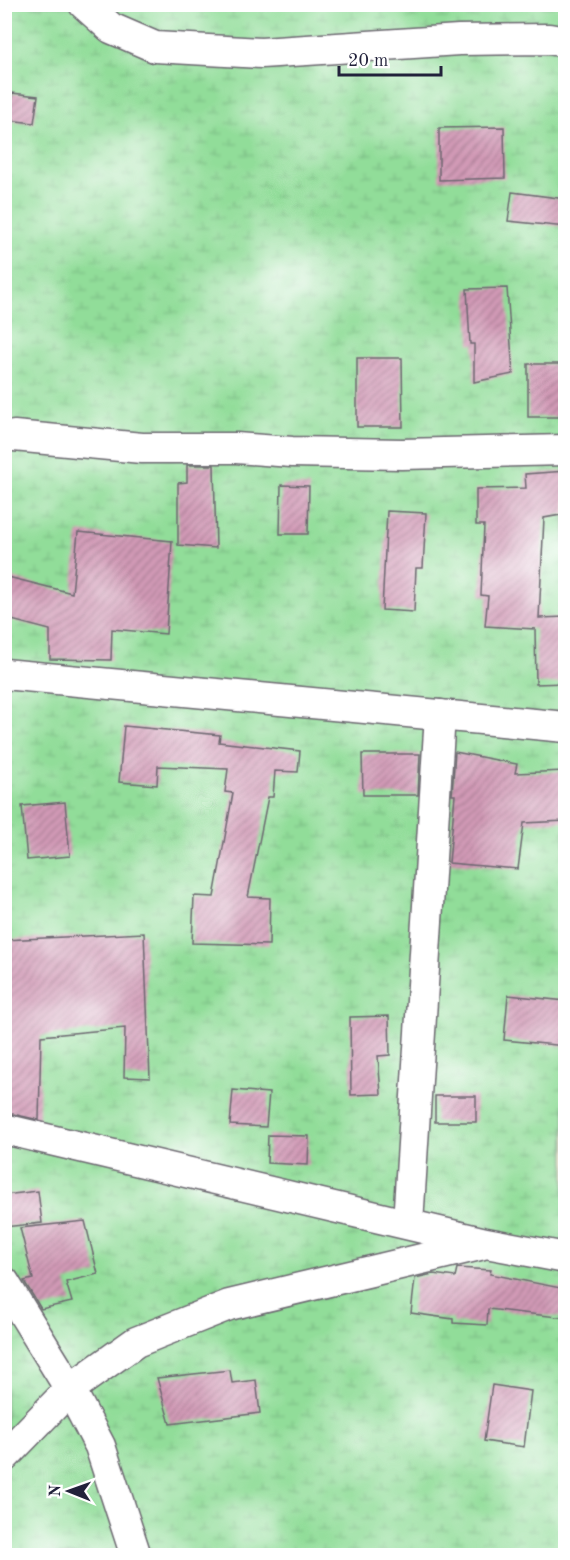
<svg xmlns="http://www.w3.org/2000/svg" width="570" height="1560" font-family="'Old Standard TT',serif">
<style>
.wetland{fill:url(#wetland-marsh);stroke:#5a806a;stroke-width:1.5}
.building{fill:url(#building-hatch)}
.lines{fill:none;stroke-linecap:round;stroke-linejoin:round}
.minor-casing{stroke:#6c6770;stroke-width:33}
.minor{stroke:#fff;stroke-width:30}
</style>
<defs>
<pattern id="wetland-marsh" width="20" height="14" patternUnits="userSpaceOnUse" patternTransform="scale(1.5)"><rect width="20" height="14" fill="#91dd99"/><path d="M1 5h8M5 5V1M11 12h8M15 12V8" fill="none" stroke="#7dbd85"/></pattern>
<pattern id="building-hatch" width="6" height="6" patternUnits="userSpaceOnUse" patternTransform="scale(1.5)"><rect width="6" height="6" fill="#d19ab6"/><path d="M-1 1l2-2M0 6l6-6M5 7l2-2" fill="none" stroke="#a97d95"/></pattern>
</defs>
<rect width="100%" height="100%" fill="#fff"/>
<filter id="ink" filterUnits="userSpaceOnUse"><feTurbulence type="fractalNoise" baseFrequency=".0167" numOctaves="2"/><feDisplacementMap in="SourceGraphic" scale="12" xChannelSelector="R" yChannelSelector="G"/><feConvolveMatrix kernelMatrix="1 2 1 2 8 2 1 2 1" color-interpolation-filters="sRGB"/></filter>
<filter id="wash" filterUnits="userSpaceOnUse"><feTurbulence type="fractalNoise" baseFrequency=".008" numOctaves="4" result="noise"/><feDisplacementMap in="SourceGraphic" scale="24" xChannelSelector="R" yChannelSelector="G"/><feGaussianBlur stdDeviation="1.35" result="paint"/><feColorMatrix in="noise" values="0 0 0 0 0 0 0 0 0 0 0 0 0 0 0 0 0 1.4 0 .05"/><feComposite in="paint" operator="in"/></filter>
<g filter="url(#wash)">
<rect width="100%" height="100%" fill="#f6e6d1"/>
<rect class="wetland" x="5" y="5" width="560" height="1550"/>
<g id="blocks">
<g class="building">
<polygon points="12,93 38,96 34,123 8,120"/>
<polygon points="504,127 505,178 439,180 439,128"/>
<polygon points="512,192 566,199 566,227 508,221"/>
<polygon points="507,288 513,374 474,382 474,344 470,344 467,289"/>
<polygon points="357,358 402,358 403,427 357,427"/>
<rect x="528" y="364" width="38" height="53"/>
<polygon points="187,465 214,465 216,548 178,545 178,483 187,482"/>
<polygon points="566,471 566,514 544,518 539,618 566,617 566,683 536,684 535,629 485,626 488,596 481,595 484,525 476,525 476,489 526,488 525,474"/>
<polygon points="281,485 309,486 308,534 280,534"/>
<polygon points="387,511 426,513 423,568 416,568 414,612 382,610"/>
<polygon points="78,532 172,541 166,634 112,629 111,660 50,659 50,630 4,618 4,576 72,593"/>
<polygon points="124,726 220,735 219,742 300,751 298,772 275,771 273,797 268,797 248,897 270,898 269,945 192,943 194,896 214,897 233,793 225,792 228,769 158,766 157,785 119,782"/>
<polygon points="455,752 517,764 515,773 566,771 566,821 524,823 518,869 449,863 455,795 452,795"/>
<polygon points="362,754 420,754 418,795 363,795"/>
<polygon points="65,802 70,856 27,860 22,806"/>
<polygon points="144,933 150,1078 124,1077 125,1028 41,1036 39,1120 4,1112 4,940"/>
<polygon points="508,995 566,1001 566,1046 504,1040"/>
<polygon points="389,1016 390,1055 378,1056 381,1094 351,1095 350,1017"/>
<polygon points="233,1090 269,1093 266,1127 230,1125"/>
<rect x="435" y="1096" width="41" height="26"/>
<polygon points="268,1135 309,1136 308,1165 267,1163"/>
<polygon points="38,1191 42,1223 4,1227 4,1195"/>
<polygon points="85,1221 98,1274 66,1282 72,1302 41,1309 24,1281 33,1279 20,1228"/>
<polygon points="457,1268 491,1270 490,1274 566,1289 566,1318 488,1309 487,1325 453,1323 453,1319 411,1313 415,1278 433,1274 455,1277"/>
<polygon points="230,1370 232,1383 256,1380 260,1413 170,1424 157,1378"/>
<polygon points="492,1385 531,1391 524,1447 484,1441"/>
</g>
</g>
</g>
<g filter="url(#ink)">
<use href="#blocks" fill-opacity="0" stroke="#6c6770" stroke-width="1.5"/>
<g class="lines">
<g class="minor-casing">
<g id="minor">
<polyline points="84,4 111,28 155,47 261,53 459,40 549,39 566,42"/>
<polyline points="14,436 142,448 236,448 292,452 402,454 566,450"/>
<polyline points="4,674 566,727"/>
<polyline points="4,1129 486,1243 566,1258"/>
<polyline points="408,1223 440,715"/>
<polyline points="4,1282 70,1389 100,1446 136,1556"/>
<polyline points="4,1457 70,1389 136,1342 229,1305 480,1245"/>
</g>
</g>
<use href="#minor" class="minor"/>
</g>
</g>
<rect width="570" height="1560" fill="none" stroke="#fff" stroke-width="24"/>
<g transform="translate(69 1491) rotate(271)" stroke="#ffffff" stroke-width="4.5" paint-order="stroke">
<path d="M0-4.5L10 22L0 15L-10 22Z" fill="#22223b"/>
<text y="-9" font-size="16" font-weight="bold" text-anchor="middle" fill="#22223b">N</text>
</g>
<path d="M339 66v9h102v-9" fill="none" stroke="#22223b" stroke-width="3"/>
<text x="348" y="66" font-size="18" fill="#22223b" stroke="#ffffff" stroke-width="4.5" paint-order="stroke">20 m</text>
</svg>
